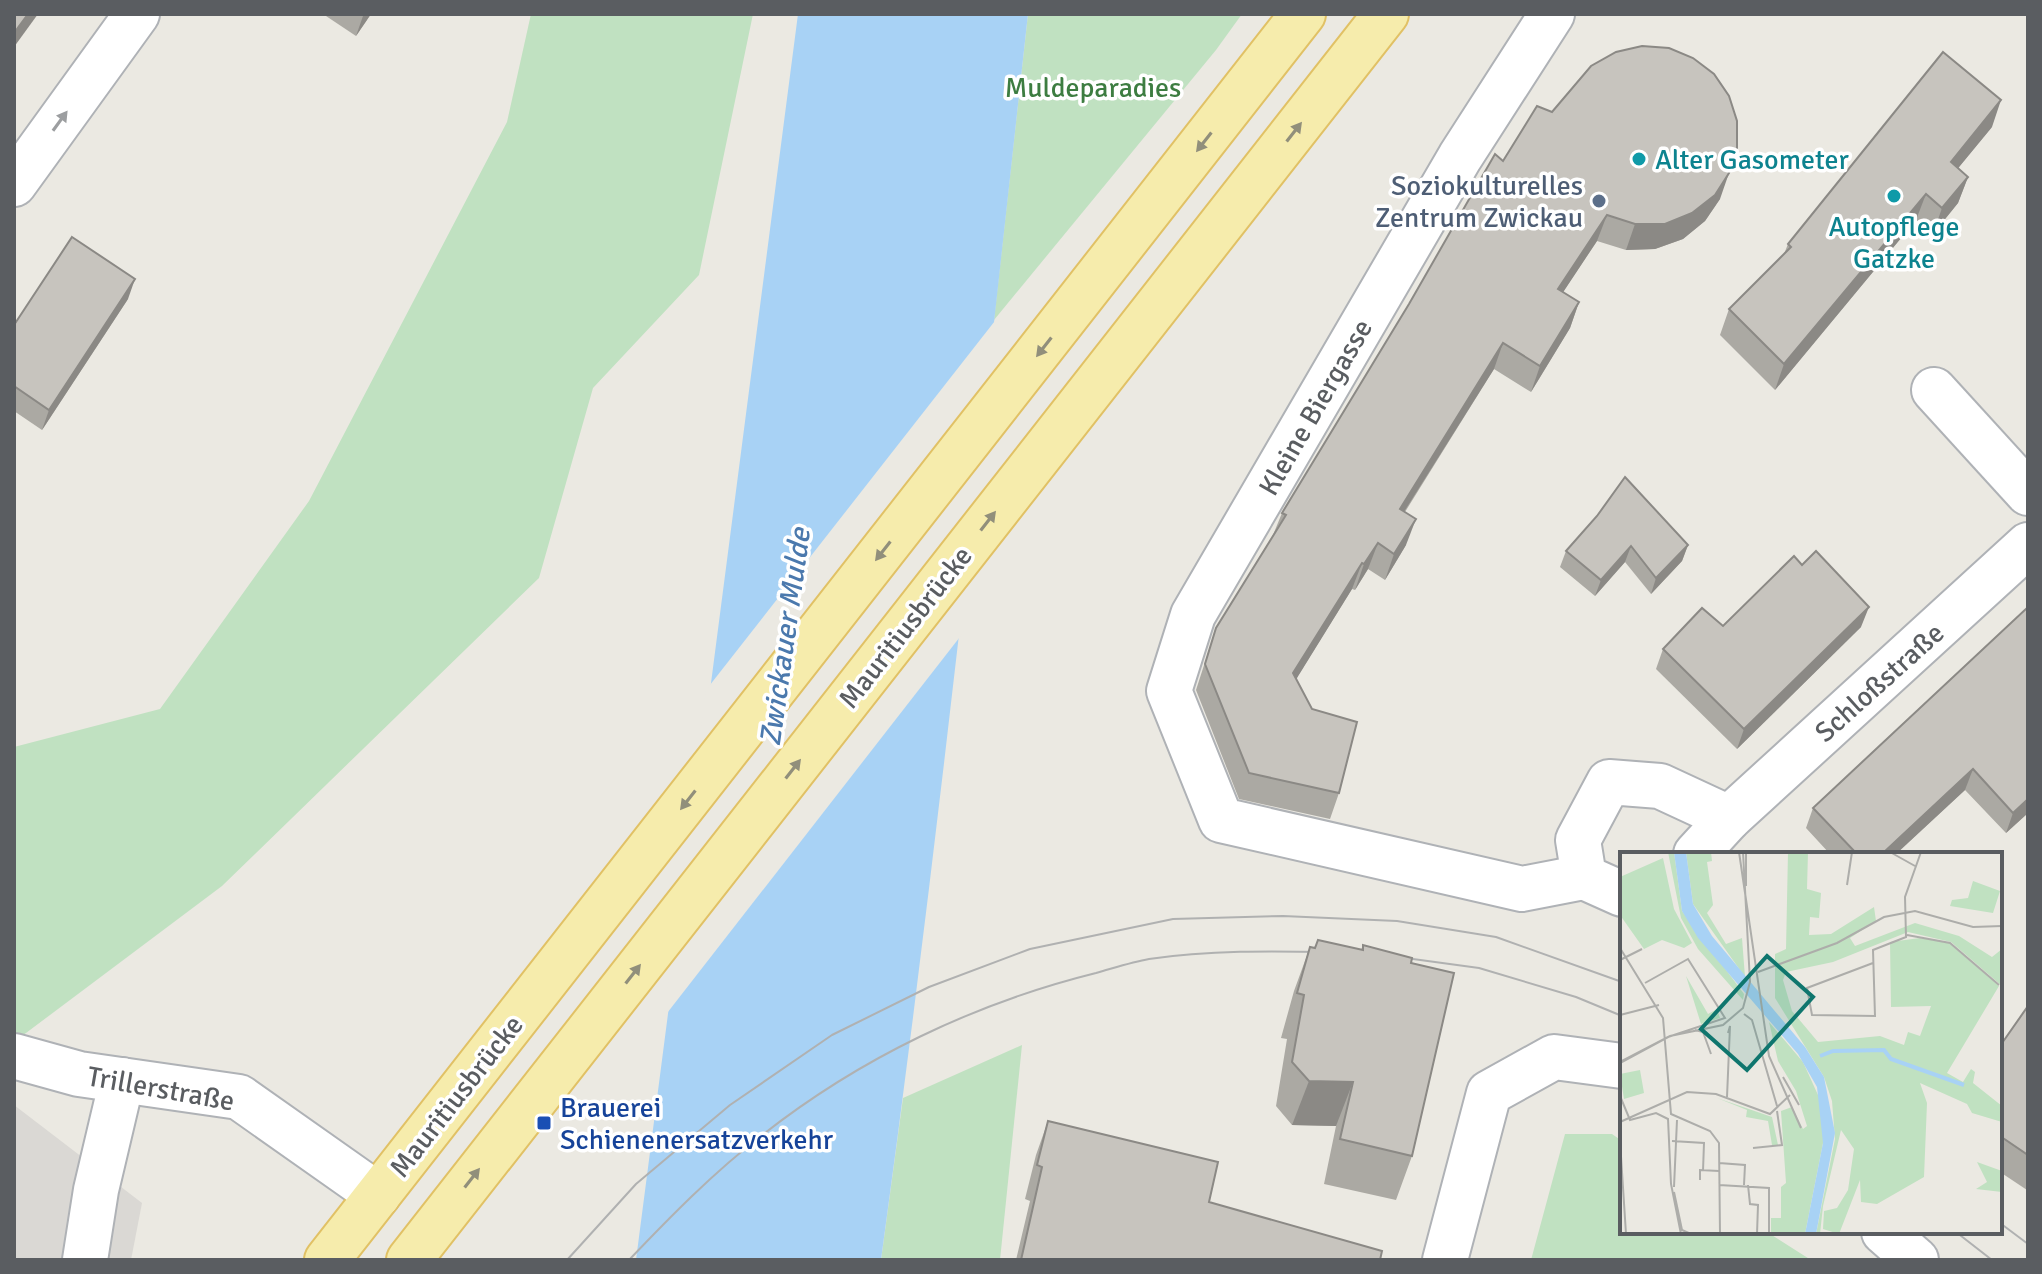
<svg xmlns="http://www.w3.org/2000/svg" width="2042" height="1274" font-family="Signika,sans-serif">
<style>
.industrial{fill:#dad8d4}
.green{fill:#c0e1c1}
.water{fill:#a8d2f5}
.pier{fill:#ebe9e2}
.lines{fill:none;stroke-linecap:round;stroke-linejoin:round}
.minor-casing{stroke:#afb2b6;stroke-width:48}
.major-casing{stroke:#e1c165;stroke-width:48}
.minor{stroke:#fff;stroke-width:44}
.major{stroke:#f6ecac;stroke-width:44}
.tram{stroke:#b0b1b1;stroke-width:2}
.wall{fill:#aba9a3}
.shaded-wall{fill:#8b8985}
.building{fill:#c7c4be;stroke:#8b8985;stroke-width:2}
.oneway{fill:#9c9ea0}
.oneway2{fill:#918f7b}
.culture-dot{fill:#0f9aa8;stroke:#fff;stroke-width:3}
.service-dot{fill:#5c6f8a;stroke:#fff;stroke-width:3}
.transit-dot{fill:#1a4fb4;stroke:#fff;stroke-width:3}
.labels{text-anchor:middle;stroke-width:7;stroke-linejoin:round;paint-order:stroke}
.park-label{font-size:28px;fill:#3d7d41;stroke:#fff}
.culture-label{font-size:28px;fill:#0d838f;stroke:#fff;text-anchor:start}
.service-label{font-size:28px;fill:#4e5e75;stroke:#fff;text-anchor:end}
.street-label{font-size:28px;fill:#5a5d61;stroke:#fff}
.transit-label{font-size:28px;fill:#164399;stroke:#fff;text-anchor:start}
.water-label{font-size:30px;font-style:italic;fill:#4b79ad;stroke:#fff}
.inset-river{fill:none;stroke:#a8d2f5;stroke-width:4}
.inset-road{fill:none;stroke:#adadaa;stroke-width:2}
.view{fill:#0f766e;fill-opacity:0.15;stroke:#0f766e;stroke-width:4}
.inset-edge{fill:none;stroke:#5a5d61;stroke-width:4}
</style>
<rect width="100%" height="100%" fill="#ebe9e2"/>
<polygon class="industrial" points="14,1105 142,1203 131,1260 14,1260"/>
<g class="green">
<polygon points="531,14 753,14 699,275 593,388 539,578 222,886 14,1042 14,747 160,709 309,501 507,122"/>
<polygon points="1028,14 1242,14 1216,50 994,320"/>
<polygon points="1022,1045 1000,1260 881,1260 903,1098"/>
<polygon points="1565,1134 1612,1134 1622,1141 1622,1232 1767,1232 1811,1260 1531,1260"/>
</g>
<path class="water" d="M798,14H1028C982,430 938,846 881,1260H636Z"/>
<polygon class="pier" points="998,317 963,633 664,1017 706,690"/>
<g class="lines">
<g class="minor-casing">
<g id="minor">
<polyline points="1552,14 1460,157 1193,615 1169,691 1221,820 1522,889 1584,877"/>
<polyline points="14,184 137,14"/>
<polyline points="1934,390 2028,493"/>
<polyline points="1696,854 1729,818 2028,545"/>
<polyline points="1622,894 1584,877 1578,840 1609,782 1660,786 1729,818"/>
<polyline points="14,1056 79,1074 239,1097 378,1195"/>
<polyline points="1884,1232 1916,1260"/>
<polyline points="85,1260 96,1190 122,1080"/>
<polyline points="1445,1260 1489,1093 1554,1057 1622,1066"/>
</g>
</g>
<g class="major-casing">
<g id="major">
<polyline points="327,1260 1303,14"/>
<polyline points="409,1260 1386,14"/>
</g>
</g>
<use href="#minor" class="minor"/>
<use href="#major" class="major"/>
<g class="tram">
<polyline points="1391,956 1479,968 1576,997 1622,1016"/>
<polyline points="2000,1223 2028,1244"/>
<polyline points="1956,1232 1992,1260"/>
<polyline points="567,1260 636,1184 730,1105 832,1035 929,987 1030,949 1173,919 1283,916 1397,921 1496,937 1622,982"/>
<path d="M629,1260C670,1217 713,1173 761,1136C860,1058 975,1003 1096,973C1114,968 1132,962 1149,959C1209,950 1271,951 1331,952"/>
</g>
</g>
<g class="wall">
<polygon points="323,14 371,14 356,36"/>
<polygon points="1992,127 1958,168 1968,177 1958,203 1933,234 1916,220 1775,390 1720,335 1729,309 1784,254 1788,244"/>
<polygon points="1503,161 1720,199 1705,221 1683,239 1655,249 1626,250 1597,241 1563,292 1579,302 1570,328 1531,392 1494,369 1405,512 1406,545 1385,580 1368,569 1355,590 1352,589 1296,679 1339,793 1330,819 1239,799 1196,690 1216,628 1273,535 1282,513"/>
<polygon points="128,299 42,430 14,411 14,325"/>
<polygon points="1597,516 1688,545 1682,561 1651,594 1625,562 1595,596 1560,567 1566,551"/>
<polygon points="2028,607 2028,813 2006,833 1965,790 1896,854 1830,854 1806,828 1813,808"/>
<polygon points="1723,626 1861,627 1737,749 1656,669 1663,649"/>
<polygon points="1363,945 1411,963 1412,1156 1396,1200 1324,1184 1336,1126 1292,1125 1276,1106 1287,1039 1281,1038 1294,991 1310,947 1361,950"/>
<polygon points="2028,1006 2028,1188 2027,1190 2000,1172 2000,1046"/>
<polygon points="1048,1121 1209,1202 1380,1260 1016,1260 1030,1201 1025,1199 1036,1155"/>
</g>
<g class="shaded-wall">
<polygon points="28,14 38,14 14,47 14,33"/>
<polygon points="364,14 371,14 356,36 363,16"/>
<polygon points="2001,100 1992,127 1941,189 1951,162"/>
<polygon points="1729,173 1720,199 1705,221 1683,239 1655,249 1626,250 1635,224"/>
<polygon points="1968,177 1958,203 1933,234 1942,208"/>
<polygon points="1926,194 1916,220 1775,390 1784,364"/>
<polygon points="1607,215 1597,241 1548,315 1558,289"/>
<polygon points="135,279 128,299 42,430 49,410"/>
<polygon points="1579,302 1570,328 1531,392 1540,366"/>
<polygon points="1503,343 1494,369 1390,534 1400,509"/>
<polygon points="1416,519 1406,545 1385,580 1394,554"/>
<polygon points="1378,543 1368,569 1355,590 1364,564"/>
<polygon points="1688,545 1682,561 1651,594 1656,578"/>
<polygon points="1631,546 1625,562 1595,596 1601,580"/>
<polygon points="1362,563 1352,589 1284,699 1293,673"/>
<polygon points="1869,607 1861,627 1737,749 1744,729"/>
<polygon points="1973,769 1965,790 1896,854 1882,854"/>
<polygon points="2028,799 2028,813 2006,833 2013,813"/>
<polygon points="1309,1081 1353,1082 1336,1126 1292,1125"/>
</g>
<g class="building">
<polygon points="14,14 28,14 14,33"/>
<polygon points="1642,46 1669,48 1693,58 1714,74 1729,96 1737,121 1737,148 1729,173 1715,195 1692,213 1665,224 1635,224 1607,215 1558,289 1579,302 1540,366 1503,343 1400,509 1416,519 1394,554 1378,543 1364,564 1362,563 1293,673 1312,709 1357,722 1339,793 1249,773 1205,664 1216,628 1286,515 1282,513 1409,304 1495,154 1503,161 1537,106 1552,112 1591,66 1616,52"/>
<polygon points="1943,52 2001,100 1951,162 1968,177 1942,208 1926,194 1784,364 1729,309 1791,247 1788,244"/>
<polygon points="72,237 135,279 49,410 14,386 14,325"/>
<polygon points="1625,477 1688,545 1656,578 1631,546 1601,580 1566,551 1597,516"/>
<polygon points="1816,551 1869,607 1744,729 1663,649 1702,608 1723,626 1794,556 1802,565"/>
<polygon points="2028,607 2028,799 2013,813 1973,769 1882,854 1857,854 1813,808"/>
<polygon points="1318,940 1363,950 1363,945 1412,958 1411,963 1454,973 1412,1156 1340,1139 1353,1082 1309,1081 1292,1062 1304,995 1297,993 1310,947 1315,948"/>
<polygon points="2028,1006 2028,1155 2000,1136 2000,1046"/>
<polygon points="1048,1121 1218,1162 1209,1202 1382,1251 1380,1260 1021,1260 1042,1167 1037,1165"/>
</g>
<defs><path id="oneway-solid" d="M-6-.8H1V-3.2L6.5 0L1 3.2V.8H-6Z" transform="scale(2)"/></defs>
<use class="oneway" href="#oneway-solid" transform="translate(60 121) rotate(-54)"/>
<g class="oneway2">
<use href="#oneway-solid" transform="translate(1294 132) rotate(-52)"/>
<use href="#oneway-solid" transform="translate(1204 142) rotate(128)"/>
<use href="#oneway-solid" transform="translate(1044 347) rotate(128)"/>
<use href="#oneway-solid" transform="translate(988 521) rotate(-52)"/>
<use href="#oneway-solid" transform="translate(883 551) rotate(128)"/>
<use href="#oneway-solid" transform="translate(793 769) rotate(-52)"/>
<use href="#oneway-solid" transform="translate(688 800) rotate(128)"/>
<use href="#oneway-solid" transform="translate(633 974) rotate(-52)"/>
<use href="#oneway-solid" transform="translate(472 1178) rotate(-52)"/>
</g>
<g class="culture-dot">
<circle cx="1639" cy="159" r="8"/>
<circle cx="1894" cy="196" r="8"/>
</g>
<circle class="service-dot" cx="1599" cy="201" r="8"/>
<rect class="transit-dot" x="536" y="1115" width="16" height="16" rx="4"/>
<g class="labels">
<g class="park-label">
<text x="1093" y="97">Muldeparadies</text>
</g>
<g class="culture-label">
<text x="1655" y="169">Alter Gasometer</text>
<text x="1894" y="236" text-anchor="middle">Autopflege<tspan x="1894" dy="32">Gatzke</tspan></text>
</g>
<g class="service-label">
<text x="1583" y="195">Soziokulturelles<tspan x="1583" dy="32">Zentrum Zwickau</tspan></text>
</g>
<g class="street-label">
<text transform="translate(1315 407) rotate(-60)" y="10">Kleine Biergasse</text>
<text transform="translate(905 627) rotate(-52)" y="10">Mauritiusbrücke</text>
<text transform="translate(1879 682) rotate(-42)" y="10">Schloßstraße</text>
<text transform="translate(161 1088) rotate(10)" y="10">Trillerstraße</text>
<text transform="translate(456 1096) rotate(-52)" y="10">Mauritiusbrücke</text>
</g>
<g class="transit-label">
<text x="560" y="1117">Brauerei<tspan x="560" dy="32">Schienenersatzverkehr</tspan></text>
</g>
<g class="water-label">
<text transform="translate(785 637) rotate(-82)" y="10">Zwickauer Mulde</text>
</g>
</g>
<g transform="translate(1620 852)">
<rect width="382" height="382" fill="#ebe9e2"/>
<path d="M48,0H54L62,59L124,142L123,148L78,97L61,66ZM66,0H91L92,9L87,10L93,53L87,61L106,92L122,86L125,125L73,52ZM168,0H188L187,37L201,41L199,66L190,65L189,83L211,82L254,55L256,69L230,86L235,94L295,71L339,84L372,105L382,97V134L331,90L288,80L213,110L166,120L163,128L172,159L198,190L260,184L284,193L288,180L300,184L311,154L271,155L270,90L300,86L329,91L379,134L327,221L343,230L351,217L355,220L353,231L382,254V270L352,261L347,252L300,231L307,251L304,325L257,352L241,350L240,328L219,382L203,377L204,359L217,356L228,338L234,297L221,278L203,354L200,382H196L215,287L212,249L204,225L155,146V102L166,97ZM43,6L54,57L72,91L64,96L42,88L24,97L0,63V25ZM353,29L380,39L373,61L330,54L332,48L348,46ZM66,124L88,162L97,157L100,166L81,172ZM149,170L183,210L203,254V291L185,382H151V366H161V335L166,331L161,259L172,255L183,277L187,274L176,239L158,209ZM20,218L24,241L4,247L0,222ZM97,246L152,265L158,293H152L148,269L126,265L127,258ZM357,310L382,319V340L356,337L367,330Z" fill="#c0e1c1"/>
<path d="M54,0H66L73,52L92,84L185,195L204,225L215,281L196,382H185L203,291L197,235L178,202L78,86L62,59Z" fill="#a8d2f5"/>
<path class="inset-river" d="M200,204L213,199L264,198L271,207L344,233"/>
<path class="inset-road" d="M119,0L149,204L181,276M126,0V34M270,0L295,14M227,33L232,0M287,83L330,91L379,133M0,96L43,166L51,262L90,279L99,291L100,382M0,108L22,97M253,111L187,136L192,163L255,164L253,98L286,85L285,45L301,0M138,120L217,91L264,65L295,59L353,75L382,74M124,162L132,168L157,254M0,163L39,153M75,178L83,180L91,202M0,210L48,185L105,166L68,107L25,131M0,211L50,184L103,173L123,156L130,130L123,0M163,225L179,253M0,244L10,268L36,261L48,267L51,332L61,382M107,245L110,174L108,181M0,270L67,240L96,242L150,262L170,243M0,289L6,382M52,289L84,291L83,319M133,296L162,293L157,259M99,311L125,313L124,333M80,328V318L99,319M99,333L149,336V382M128,333L130,352L138,353L137,382M54,335L57,268M54,340L62,378L71,382"/>
<path class="view" d="M147,104L193,145L127,218L81,177Z"/>
<rect width="382" height="382" class="inset-edge"/>
</g>
<rect width="2042" height="1274" fill="none" stroke="#5a5d61" stroke-width="32"/>
</svg>
